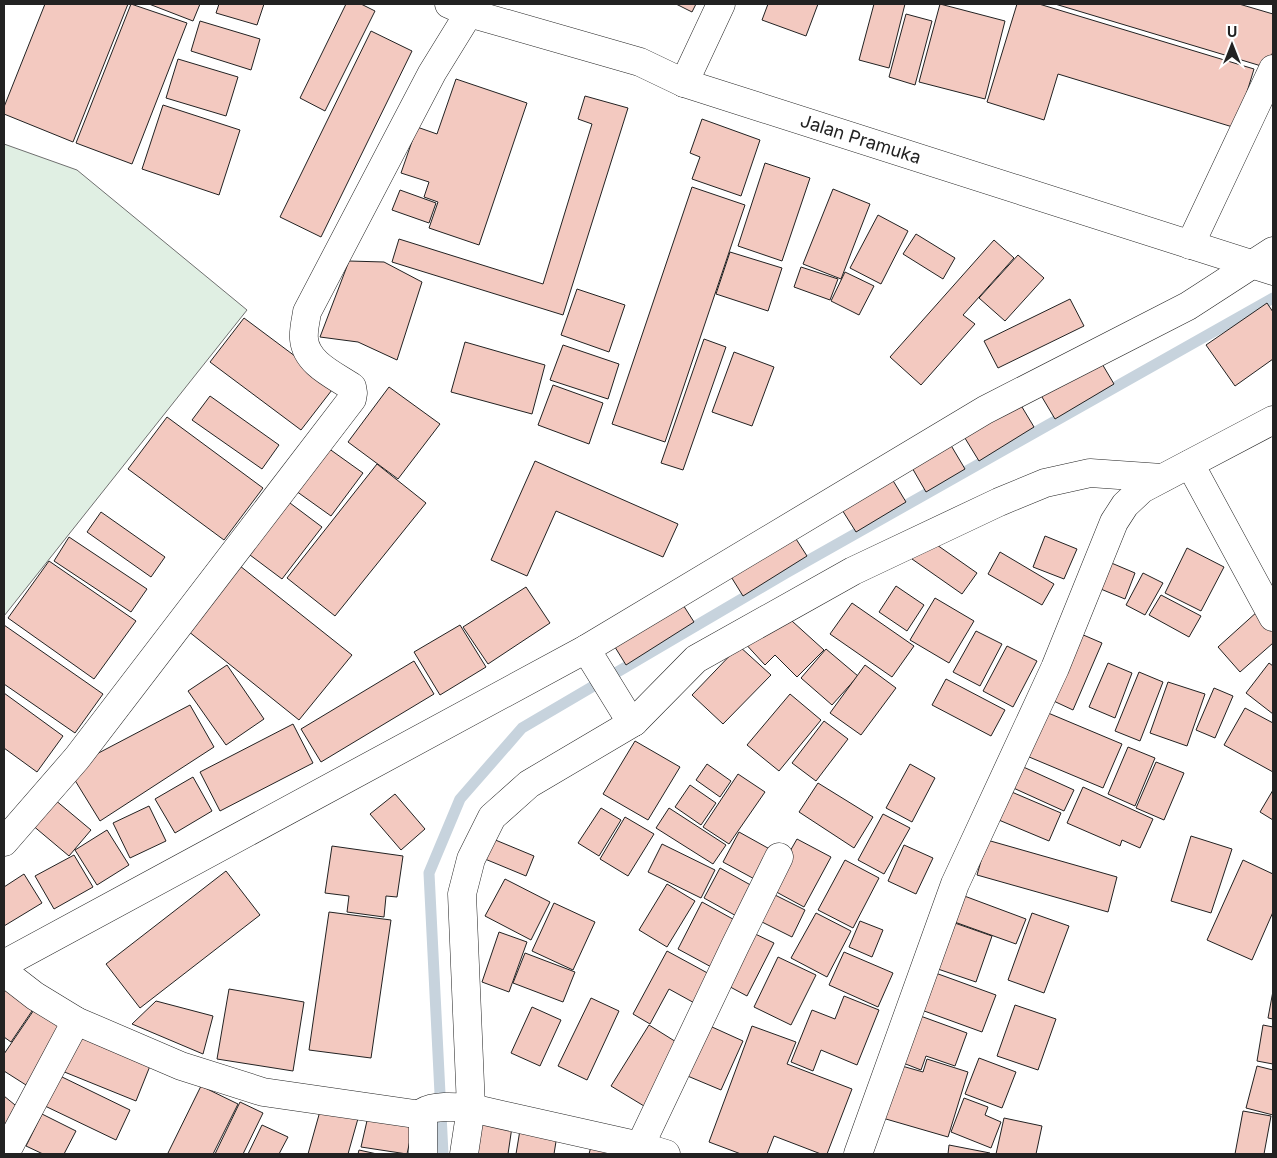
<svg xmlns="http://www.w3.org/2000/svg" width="1277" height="1158" font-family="Inter,sans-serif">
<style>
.green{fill:#e0efe3;stroke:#6f6f6f}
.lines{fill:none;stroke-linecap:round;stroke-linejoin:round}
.stream{stroke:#c7d3dd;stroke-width:11}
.building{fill:#f3c9c0;stroke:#222}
.street-casing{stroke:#222;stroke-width:29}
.secondary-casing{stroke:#222;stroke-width:29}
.street{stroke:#fff;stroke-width:28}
.secondary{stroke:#fff;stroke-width:28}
.labels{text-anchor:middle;stroke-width:4;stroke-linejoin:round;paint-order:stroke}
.street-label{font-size:18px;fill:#222;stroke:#fff}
</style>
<rect width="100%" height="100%" fill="#fff"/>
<polygon class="green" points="4,144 77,170 247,310 4,616"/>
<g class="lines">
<polyline class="stream" points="443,1154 429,873 460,799 522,728 786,573 1273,298"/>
</g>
<g class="building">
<polygon points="45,4 128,4 73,142 4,114 4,107"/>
<polygon points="131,4 187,23 132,164 76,143"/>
<polygon points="149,4 200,4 193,21"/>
<polygon points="219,4 264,4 257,25 216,13"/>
<polygon points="346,4 361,4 375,11 325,111 300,98"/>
<polygon points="676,4 696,4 692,12"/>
<polygon points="768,4 818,4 806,36 762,20"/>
<polygon points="874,4 905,4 889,68 859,60"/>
<polygon points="940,4 1005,21 985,99 919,82"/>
<polygon points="1017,4 1039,4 1254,69 1236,128 1058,74 1044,120 987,102"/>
<polygon points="1055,4 1239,4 1273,14 1273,51 1268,68"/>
<polygon points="906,14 932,21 915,85 889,77"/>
<polygon points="200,21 260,39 251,70 191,51"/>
<polygon points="371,31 412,51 321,237 280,217"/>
<polygon points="178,59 238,77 226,116 166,98"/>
<polygon points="456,79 527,103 479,245 429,228 438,202 424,197 429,182 401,173 417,127 437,134"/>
<polygon points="585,96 628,108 563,315 392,262 399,239 543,284 592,124 578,119"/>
<polygon points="163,105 240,130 219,195 142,169"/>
<polygon points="702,119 760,140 741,196 692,179 700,157 690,153"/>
<polygon points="765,163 810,178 782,261 738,246"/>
<polygon points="692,187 745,205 665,442 612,424"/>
<polygon points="833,189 870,204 841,279 803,264"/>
<polygon points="400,190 436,203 429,223 392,210"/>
<polygon points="878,215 908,231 881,284 850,268"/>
<polygon points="916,234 955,258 943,279 903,254"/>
<polygon points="994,240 1014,258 963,315 975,324 921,385 890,357"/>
<polygon points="730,252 782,268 768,311 716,294"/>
<polygon points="1018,255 1044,278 1005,321 979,298"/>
<polygon points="349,261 384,262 422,282 397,360 358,342 320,337"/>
<polygon points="801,267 838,279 830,300 794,287"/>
<polygon points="845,272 874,286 859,315 831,301"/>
<polygon points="577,289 625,305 609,352 561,335"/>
<polygon points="1070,299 1084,326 998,368 984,341"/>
<polygon points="1267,303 1273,312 1273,359 1235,386 1206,345"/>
<polygon points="244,318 335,386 301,430 210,362"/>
<polygon points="704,339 726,347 683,470 661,463"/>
<polygon points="465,342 545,365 532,414 451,392"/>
<polygon points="563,345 619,364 608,399 550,380"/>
<polygon points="734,352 774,367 752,426 712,412"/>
<polygon points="1098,357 1114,384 1055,419 1039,392"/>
<polygon points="553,385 603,403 589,444 538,425"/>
<polygon points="389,387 440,424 398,479 348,442"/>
<polygon points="210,396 279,445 262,469 192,420"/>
<polygon points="1016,397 1034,427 979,461 960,430"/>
<polygon points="167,417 263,488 224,540 128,469"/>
<polygon points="946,437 965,469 926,492 907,459"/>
<polygon points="328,448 363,473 331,516 296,491"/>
<polygon points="535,461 678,524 663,557 556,511 527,576 491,560"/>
<polygon points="377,464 426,503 335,616 287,578"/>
<polygon points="889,474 906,502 856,532 839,505"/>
<polygon points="282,497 322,527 282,579 242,549"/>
<polygon points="101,512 165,557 151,577 87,532"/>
<polygon points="789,528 807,556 743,596 725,567"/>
<polygon points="1045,536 1077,549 1064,579 1033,567"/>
<polygon points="69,537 147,589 131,612 54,561"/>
<polygon points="927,538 977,573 962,594 912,559"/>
<polygon points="1187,548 1224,567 1201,611 1165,593"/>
<polygon points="1000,552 1054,584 1042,605 988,574"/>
<polygon points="1102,559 1135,573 1125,599 1091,585"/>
<polygon points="49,561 136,621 94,679 8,618"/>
<polygon points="235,562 352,655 299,720 183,627"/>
<polygon points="1143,573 1163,583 1145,615 1126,605"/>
<polygon points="896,586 924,605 907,631 879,612"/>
<polygon points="526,587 550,623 488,664 463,627"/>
<polygon points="1161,595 1201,616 1189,637 1149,615"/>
<polygon points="678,597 694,622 626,665 610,639"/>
<polygon points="935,598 974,621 949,663 910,640"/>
<polygon points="852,603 914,646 892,677 830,634"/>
<polygon points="1258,611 1273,628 1273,643 1240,672 1218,647"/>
<polygon points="782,612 824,650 797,677 775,655 765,665 742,640"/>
<polygon points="4,625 103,694 75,733 4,684"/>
<polygon points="460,625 486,667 440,695 414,652"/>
<polygon points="976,631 1002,644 980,686 953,672"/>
<polygon points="1074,631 1102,643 1073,710 1045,697"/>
<polygon points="739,646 771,675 723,724 692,695"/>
<polygon points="1007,646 1037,661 1013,707 983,691"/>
<polygon points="826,649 858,676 832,705 801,678"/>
<polygon points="414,661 434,694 321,762 301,729"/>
<polygon points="1108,663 1132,673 1115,718 1089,707"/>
<polygon points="1269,663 1273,666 1273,714 1246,693"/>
<polygon points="227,665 264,719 226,745 188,691"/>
<polygon points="865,665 896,688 861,735 830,713"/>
<polygon points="1139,672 1163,682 1140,741 1115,731"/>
<polygon points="946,679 1005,710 991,736 932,705"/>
<polygon points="1168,682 1205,694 1187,746 1150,733"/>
<polygon points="1214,688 1233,696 1215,738 1196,730"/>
<polygon points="4,693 63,736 37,772 4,748"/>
<polygon points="790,694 821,720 779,771 747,745"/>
<polygon points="190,705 214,747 100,821 68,769"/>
<polygon points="1245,708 1273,723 1273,772 1224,745"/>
<polygon points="1041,710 1122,744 1103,788 1022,754"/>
<polygon points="824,721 848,739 816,781 792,763"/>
<polygon points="293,724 313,763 220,811 200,772"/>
<polygon points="635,741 680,767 648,820 603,794"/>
<polygon points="1128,747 1155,758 1135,806 1108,794"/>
<polygon points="1156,762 1184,773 1164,820 1136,808"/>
<polygon points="707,764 731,781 720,797 696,780"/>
<polygon points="910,764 935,778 912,822 886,808"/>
<polygon points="1019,765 1074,790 1064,811 1009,786"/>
<polygon points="738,774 765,792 729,844 703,827"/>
<polygon points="193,777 212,811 175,833 155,799"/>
<polygon points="818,783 873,817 854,848 799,812"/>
<polygon points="690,785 716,803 701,825 675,807"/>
<polygon points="1083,787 1153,819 1140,848 1122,840 1120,846 1067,823"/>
<polygon points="1007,790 1061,813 1049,841 994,818"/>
<polygon points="1273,790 1273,820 1260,812"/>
<polygon points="48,794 91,830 69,856 25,819"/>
<polygon points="395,794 425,829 401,850 370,814"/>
<polygon points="149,806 166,841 130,858 113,823"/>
<polygon points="601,808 621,820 599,856 578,843"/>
<polygon points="669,808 726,845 713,864 656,828"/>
<polygon points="883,814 910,828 884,874 858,860"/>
<polygon points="625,817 654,834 628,876 600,859"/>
<polygon points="107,830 129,865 97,885 75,850"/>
<polygon points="739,832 775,852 760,882 723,862"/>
<polygon points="1191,836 1232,849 1211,913 1171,901"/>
<polygon points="493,839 534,856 526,876 485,859"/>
<polygon points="797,839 831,857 804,907 769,888"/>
<polygon points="987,840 1117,877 1108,912 977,875"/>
<polygon points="662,844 715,870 701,898 648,872"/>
<polygon points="904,845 933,858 916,894 888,881"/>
<polygon points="332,846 403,856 397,897 386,896 384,917 347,912 349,896 325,893"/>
<polygon points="74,855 93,887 54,909 35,876"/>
<polygon points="845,860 879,878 853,928 818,910"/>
<polygon points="1243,860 1273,874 1273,912 1252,960 1207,940"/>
<polygon points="720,868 756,888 740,918 704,898"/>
<polygon points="226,871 260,915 140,1008 106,964"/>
<polygon points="24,874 42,903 4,926 4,887"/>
<polygon points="505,879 550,902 531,940 485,916"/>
<polygon points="667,884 695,901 667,947 639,930"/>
<polygon points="765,890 805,910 792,937 752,917"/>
<polygon points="959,894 1026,919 1016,944 949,920"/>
<polygon points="702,902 740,923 715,969 678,949"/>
<polygon points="554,903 595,922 573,970 532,951"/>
<polygon points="329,912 391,920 371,1058 309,1050"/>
<polygon points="816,913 851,931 827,977 791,958"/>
<polygon points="1032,913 1069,926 1044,993 1008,980"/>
<polygon points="860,921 883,930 872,957 849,947"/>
<polygon points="949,921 992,936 976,982 932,967"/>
<polygon points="747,930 774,943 747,996 721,982"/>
<polygon points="499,932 527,942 509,992 482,982"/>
<polygon points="667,951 713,976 698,1005 669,989 650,1024 633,1014"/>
<polygon points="844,952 893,973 878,1007 829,985"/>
<polygon points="525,953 575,972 563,1002 513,983"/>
<polygon points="778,957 816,975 791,1025 754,1007"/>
<polygon points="930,971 996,995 982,1032 916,1008"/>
<polygon points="4,988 34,1008 11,1042 4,1037"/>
<polygon points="229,989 304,1002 293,1071 217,1059"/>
<polygon points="1273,991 1273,1019 1268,1018"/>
<polygon points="844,996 879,1010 857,1065 821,1050 813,1071 791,1062 812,1010 835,1019"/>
<polygon points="591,998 619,1011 587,1080 558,1066"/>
<polygon points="156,1001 213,1016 203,1054 132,1024"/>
<polygon points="38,1004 67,1024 26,1085 4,1071 4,1054"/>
<polygon points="1015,1005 1056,1019 1038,1070 997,1056"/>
<polygon points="532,1007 561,1020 540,1066 511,1053"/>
<polygon points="915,1014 967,1033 955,1066 926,1056 921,1070 898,1061"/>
<polygon points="701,1022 743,1041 721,1090 678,1072"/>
<polygon points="649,1025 681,1045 644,1106 611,1086"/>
<polygon points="1263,1025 1273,1027 1273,1064 1257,1061"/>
<polygon points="752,1026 796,1042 787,1064 852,1089 827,1154 821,1154 774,1136 767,1154 741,1154 709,1142"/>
<polygon points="78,1031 152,1061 136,1101 62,1071"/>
<polygon points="979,1058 1016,1072 1002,1108 965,1094"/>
<polygon points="927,1059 968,1072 948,1137 879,1117 895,1064 923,1072"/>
<polygon points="1257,1066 1273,1070 1273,1115 1246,1108"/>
<polygon points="60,1076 130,1110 116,1140 45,1106"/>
<polygon points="201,1086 238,1104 213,1154 170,1154 168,1153"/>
<polygon points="4,1096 20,1109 4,1129"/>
<polygon points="964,1098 988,1107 985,1115 1001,1122 991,1148 951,1132"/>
<polygon points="240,1102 263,1113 243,1154 215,1154"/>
<polygon points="322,1104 359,1115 348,1154 308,1154"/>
<polygon points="1243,1111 1271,1116 1264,1154 1235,1154"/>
<polygon points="369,1112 414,1122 407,1154 361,1147"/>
<polygon points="42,1114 76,1131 64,1154 43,1154 26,1146"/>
<polygon points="476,1115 513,1120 508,1154 470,1154"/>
<polygon points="1004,1118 1042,1126 1036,1154 996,1154"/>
<polygon points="521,1124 558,1129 554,1154 516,1154"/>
<polygon points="262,1125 288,1137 279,1154 248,1154"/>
<polygon points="593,1139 630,1154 589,1154"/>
<polygon points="949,1145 990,1153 989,1154 948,1154"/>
<polygon points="359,1150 377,1154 358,1154"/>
</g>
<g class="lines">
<g class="street-casing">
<g id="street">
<polyline points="684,83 721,4"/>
<polyline points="1190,245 1273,69"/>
<polyline points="1190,464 1273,617"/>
<polyline points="586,649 626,714 634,722"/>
<path d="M4,842L77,758L352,399L353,393L352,387C334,375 306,363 304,339C303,330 306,320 307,312L432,73L469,13"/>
<polyline points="4,964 586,649 985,410 1188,306 1273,251"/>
<polyline points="4,972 35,996 76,1021 181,1066 263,1092 422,1115"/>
<polyline points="640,1146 735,946 779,857"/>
<polyline points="5,1154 76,1021"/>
<path d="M423,1154V1112C435,1105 456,1107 471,1108L640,1146L666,1154"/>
<polyline points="464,1154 471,1108 462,894 471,859 492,817 529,784 634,722 696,659 853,571 999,502 1045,483 1090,473 1162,478"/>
<polyline points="858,1154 955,884 1055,668 1114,522 1125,505 1142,489 1273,420"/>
</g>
</g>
<g class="secondary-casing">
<g id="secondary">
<path id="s1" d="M449,4L469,13L640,62L684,83L1273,271"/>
</g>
</g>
<use href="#street" class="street"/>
<use href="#secondary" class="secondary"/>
</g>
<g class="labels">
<g class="street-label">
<text dy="6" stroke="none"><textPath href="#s1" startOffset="434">Jalan Pramuka</textPath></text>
</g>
</g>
<rect width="1277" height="1158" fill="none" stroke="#222222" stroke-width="10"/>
<g transform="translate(1232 45)" stroke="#ffffff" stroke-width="4" paint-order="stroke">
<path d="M0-4L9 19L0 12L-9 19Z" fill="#222222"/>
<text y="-8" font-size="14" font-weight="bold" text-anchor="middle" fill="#222222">U</text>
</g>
</svg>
